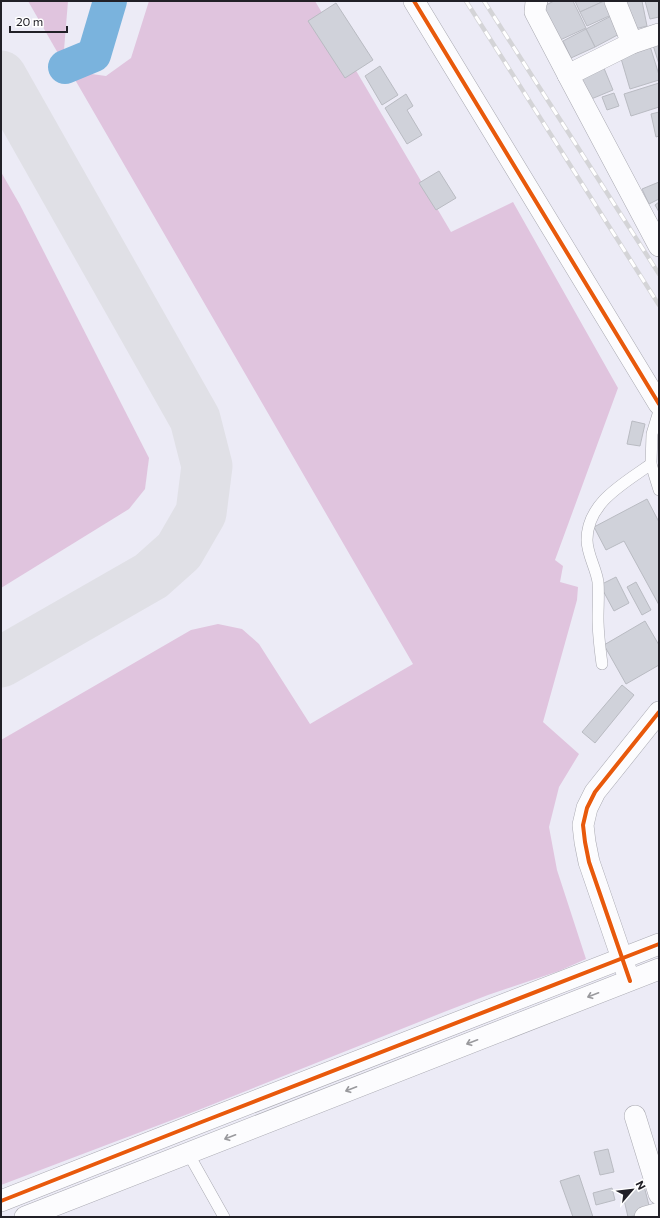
<svg xmlns="http://www.w3.org/2000/svg" width="660" height="1218" font-family="Commissioner,sans-serif">
<style>
.green{fill:#e0c4de}
.lines{fill:none;stroke-linecap:round;stroke-linejoin:round}
.river{stroke:#7ab3dd;stroke-width:34}
.taxiway{stroke:#e0e0e6;stroke-width:51}
.building{fill:#d0d2da;stroke:#b9bbc2}
.service-casing{stroke:#a9a9b1;stroke-width:12}
.minor-casing{stroke:#a9a9b1;stroke-width:22}
.service{stroke:#fcfcfe;stroke-width:11}
.minor{stroke:#fcfcfe;stroke-width:21}
.rail-casing{stroke:#d4d4d7;stroke-width:4.5}
.rail{stroke:#fff;stroke-width:3;stroke-dasharray:9;stroke-linecap:butt}
.cycleway-casing{stroke:#fff;stroke-width:6}
.cycleway{stroke:#e8590c;stroke-width:4}
.oneway{stroke:#99999d}
</style>
<rect width="100%" height="100%" fill="#ecebf6"/>
<g class="green">
<polygon points="28,1 68,1 63,62"/>
<polygon points="149,1 315,1 451,232 513,202 618,388 555,560 563,566 560,582 578,587 577,600 543,722 579,754 559,787 549,827 557,870 586,959 559,971 488,995 444,1012 196,1111 1,1185 1,740 191,630 218,624 242,629 259,644 310,724 413,664 70,71 106,76 131,58"/>
<polygon points="1,172 20,205 149,458 145,489 129,509 1,588"/>
</g>
<g class="lines">
<polyline class="river" points="65,67 94,55 110,1"/>
<polyline class="taxiway" points="1,76 195,419 207,466 201,513 179,551 151,576 1,662"/>
</g>
<g class="building">
<polygon points="554,1 573,1 586,28 558,41 542,7"/>
<polygon points="575,1 604,1 580,12"/>
<polygon points="604,1 613,1 618,12 587,26 580,12"/>
<polygon points="625,1 642,1 647,26 631,30"/>
<polygon points="645,1 659,1 659,17 650,19"/>
<polygon points="336,3 373,60 345,78 308,21"/>
<polygon points="617,13 625,31 595,47 586,29"/>
<polygon points="586,29 595,47 571,58 563,41"/>
<polygon points="659,36 659,64 651,39"/>
<polygon points="650,46 659,75 659,80 630,89 620,55"/>
<polygon points="601,61 613,90 584,102 572,73"/>
<polygon points="380,66 398,95 382,105 365,76"/>
<polygon points="659,83 659,107 631,116 624,94"/>
<polygon points="614,93 619,106 607,110 602,97"/>
<polygon points="406,94 413,106 407,110 422,135 407,144 385,108"/>
<polygon points="659,112 659,136 656,137 651,114"/>
<polygon points="439,171 456,198 436,210 419,183"/>
<polygon points="659,182 659,199 649,204 642,189"/>
<polygon points="659,202 659,212 655,205"/>
<polygon points="632,421 645,424 640,446 627,444"/>
<polygon points="647,499 659,522 659,605 624,541 606,550 594,527"/>
<polygon points="616,577 629,603 614,611 600,585"/>
<polygon points="636,582 651,610 642,615 627,587"/>
<polygon points="645,621 659,645 659,665 626,684 604,645"/>
<polygon points="622,685 634,695 595,743 582,732"/>
<polygon points="608,1149 614,1172 600,1175 594,1152"/>
<polygon points="579,1175 593,1217 573,1217 560,1181"/>
<polygon points="644,1186 651,1213 628,1217 622,1191"/>
<polygon points="612,1188 615,1200 596,1205 593,1193"/>
</g>
<g class="lines">
<g class="service-casing">
<g id="service">
<polyline points="659,411 652,434 651,464 659,490"/>
<path d="M602,664C600,649 598,634 598,618C598,606 599,594 598,582C596,568 587,554 587,540C587,502 625,483 651,464"/>
<polyline points="188,1153 224,1217"/>
</g>
</g>
<g class="minor-casing">
<g id="minor">
<polyline points="414,1 659,404"/>
<polyline points="537,1 536,2 535,12 568,75"/>
<polyline points="615,1 632,43"/>
<polyline points="659,34 632,43 568,75 659,246"/>
<polyline points="627,973 589,862 585,842 583,825 587,808 595,792 659,712"/>
<polyline points="635,1116 659,1194"/>
<polyline points="1,1201 199,1123 659,944"/>
<polyline points="25,1217 659,969"/>
<polyline points="645,1217 659,1213"/>
</g>
</g>
<use href="#service" class="service"/>
<use href="#minor" class="minor"/>
<g class="rail-casing">
<g id="rail">
<polyline points="466,1 659,305"/>
<polyline points="484,1 659,274"/>
</g>
</g>
<use href="#rail" class="rail"/>
<g class="cycleway-casing">
<g id="cycleway">
<polyline points="414,1 659,404"/>
<polyline points="630,981 589,862 585,842 583,825 587,808 595,792 659,712"/>
<polyline points="1,1201 199,1123 659,944"/>
</g>
</g>
<use href="#cycleway" class="cycleway"/>
</g>
<defs><path id="oneway-shaft" d="M-6 0H5M1.5-3L5.5 0L1.5 3" fill="none" stroke-width="1.6" stroke-linecap="round" stroke-linejoin="round"/></defs>
<g class="oneway">
<use href="#oneway-shaft" transform="translate(593 995) rotate(159)"/>
<use href="#oneway-shaft" transform="translate(472 1042) rotate(159)"/>
<use href="#oneway-shaft" transform="translate(351 1089) rotate(159)"/>
<use href="#oneway-shaft" transform="translate(230 1137) rotate(159)"/>
</g>
<rect width="660" height="1218" fill="none" stroke="#212027" stroke-width="4"/>
<g transform="translate(632 1190) rotate(62)" stroke="#ffffff" stroke-width="3" paint-order="stroke">
<path d="M0-3L7 15L0 10L-7 15Z" fill="#212027"/>
<text y="-6" font-size="11" font-weight="bold" text-anchor="middle" fill="#212027">N</text>
</g>
<path d="M10 26v6h57v-6" fill="none" stroke="#212027" stroke-width="2"/>
<text x="16" y="26" font-size="12" fill="#212027" stroke="#ffffff" stroke-width="3" paint-order="stroke">20 m</text>
</svg>
